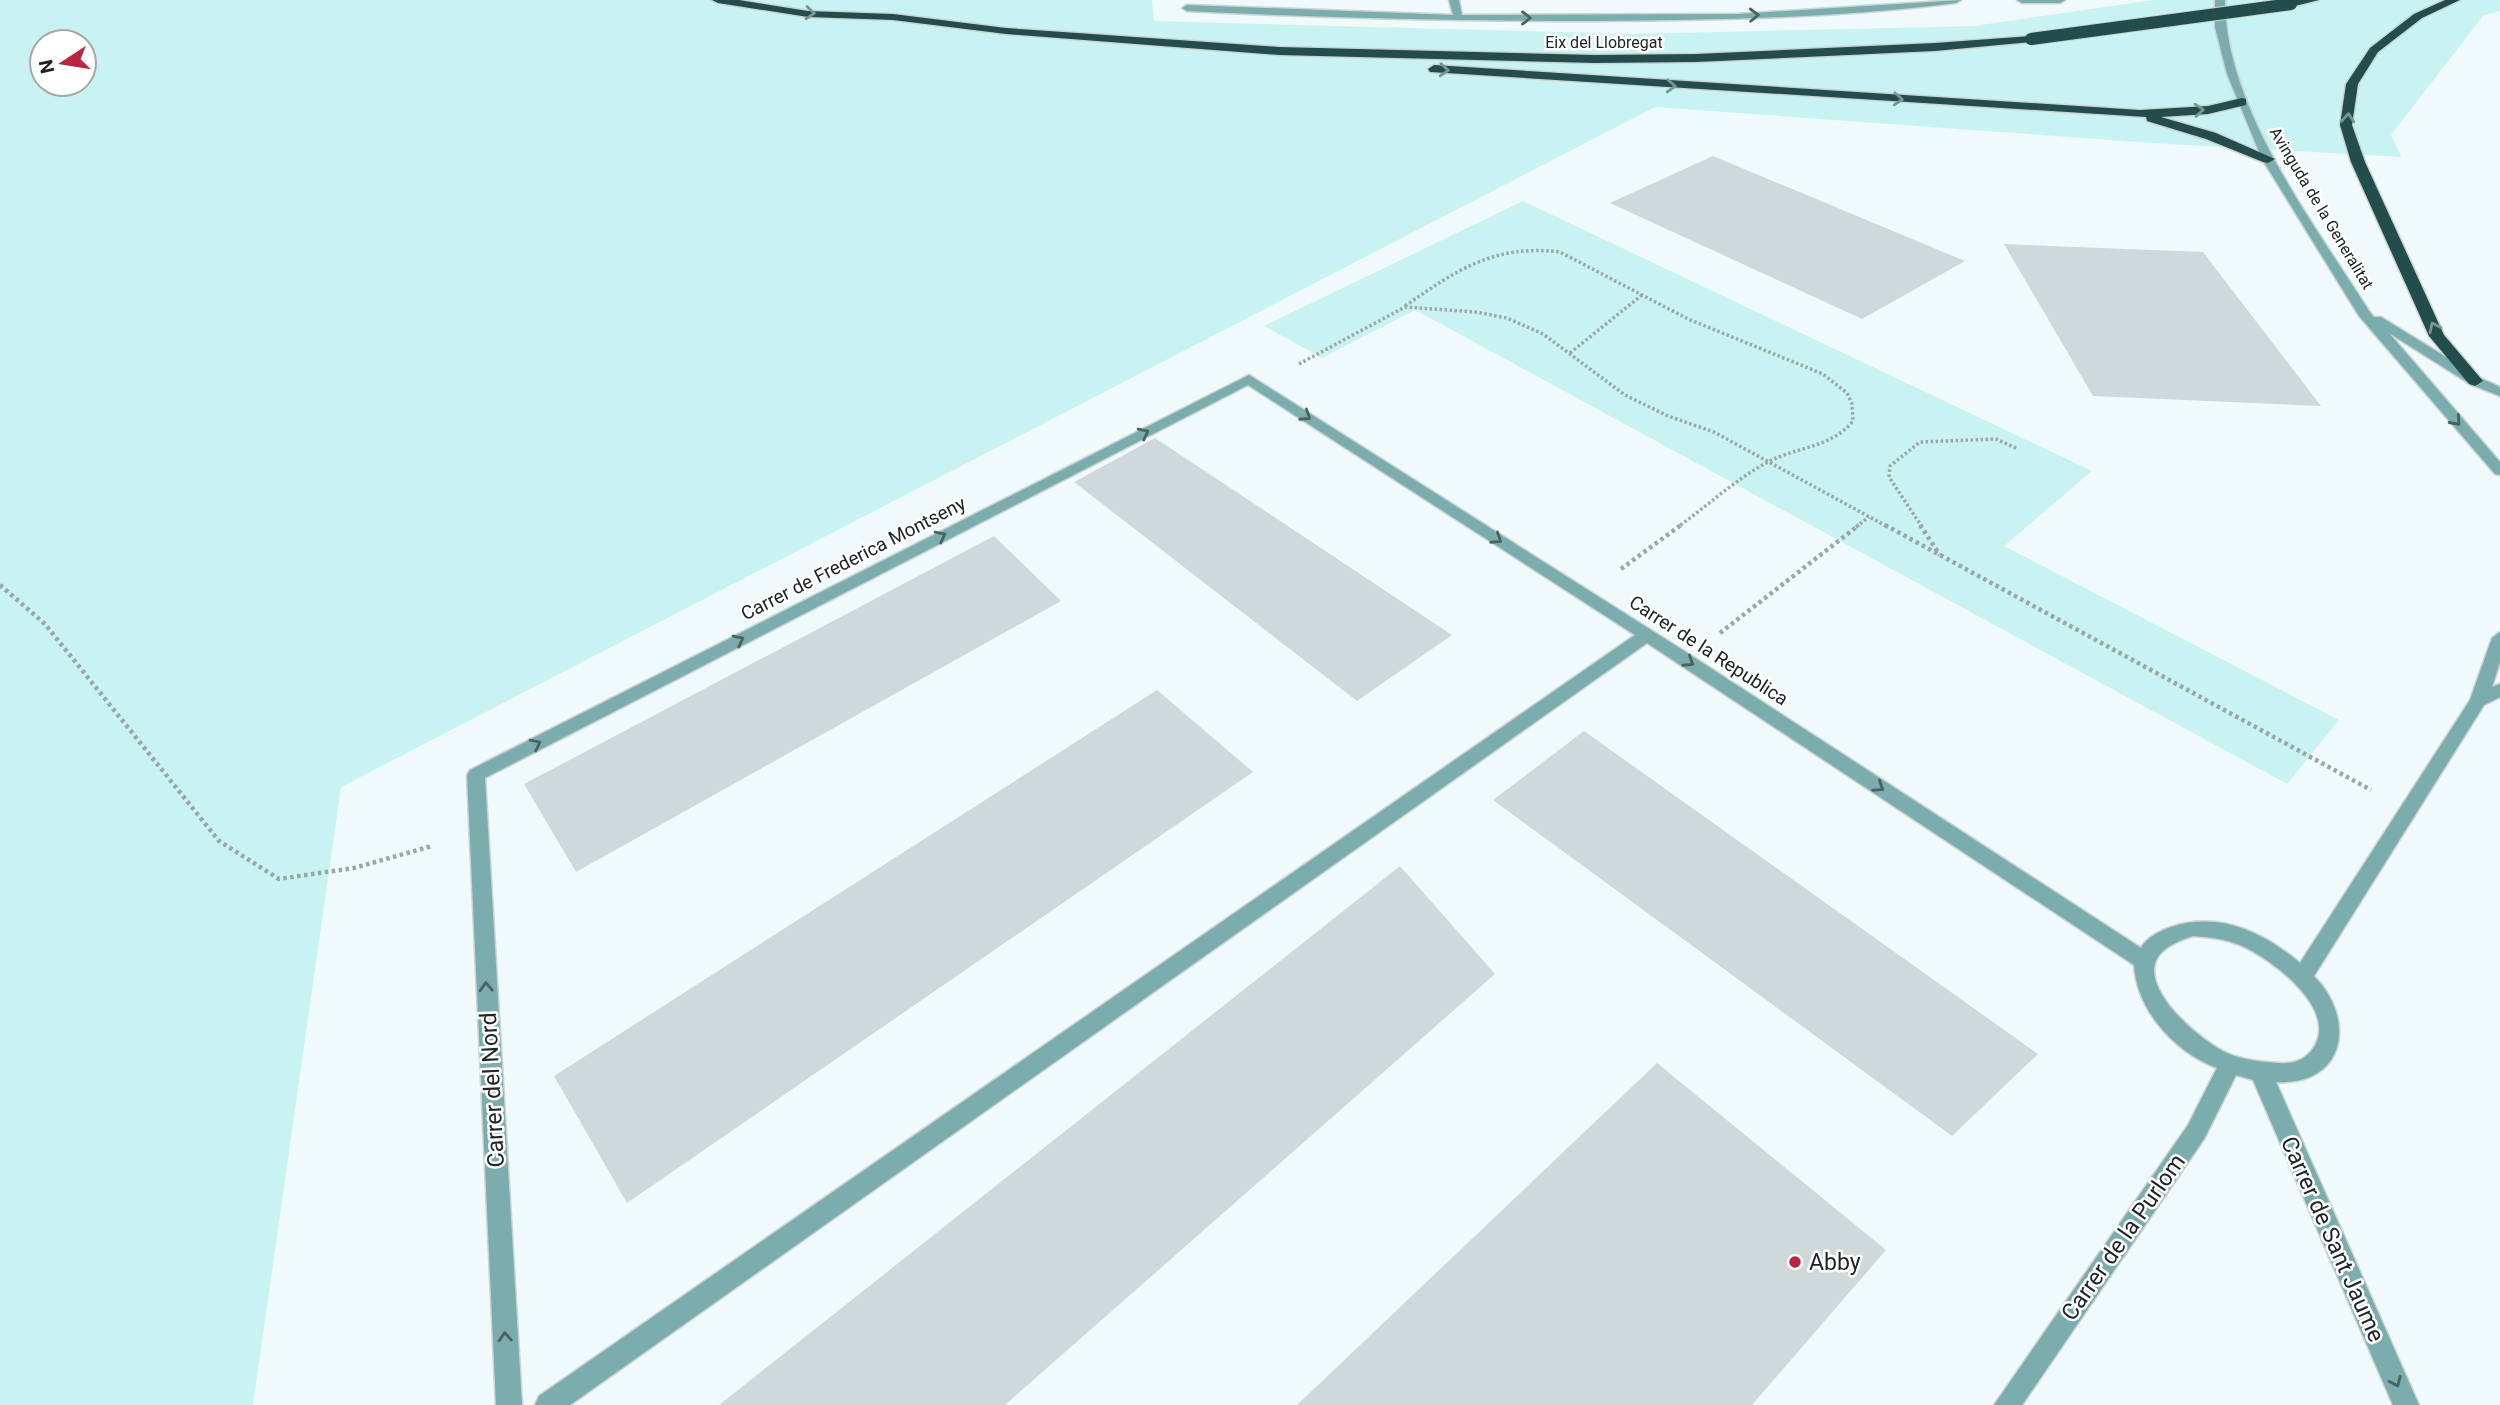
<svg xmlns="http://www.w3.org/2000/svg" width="2500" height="1405" font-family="Roboto,sans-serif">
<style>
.green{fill:#c9f3f3;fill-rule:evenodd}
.building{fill:#cfd9d9}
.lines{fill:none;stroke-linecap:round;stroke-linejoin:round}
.minor-casing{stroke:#cbd3d3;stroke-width:3}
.highway-casing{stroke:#cbd3d3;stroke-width:3}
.path-far1{stroke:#9da5a5;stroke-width:3.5;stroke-dasharray:2.5 2.5;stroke-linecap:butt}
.path{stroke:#9da5a5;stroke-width:4.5;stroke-dasharray:3.5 3.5;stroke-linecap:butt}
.minor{fill:#7badae;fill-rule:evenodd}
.highway{fill:#234d4d;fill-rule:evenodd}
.highway-bridge-casing{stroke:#cbd3d3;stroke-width:14;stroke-linecap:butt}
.highway-bridge{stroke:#234d4d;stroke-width:12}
.oneway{stroke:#7b9494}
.oneway2{stroke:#496262}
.poi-dot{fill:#b82742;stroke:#fff;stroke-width:2.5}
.labels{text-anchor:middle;stroke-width:5;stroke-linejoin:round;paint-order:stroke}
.far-street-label{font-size:16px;fill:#202424;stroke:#fff}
.street-label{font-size:19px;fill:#202424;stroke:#fff}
.near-street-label{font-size:23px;fill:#202424;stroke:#fff}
.near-poi-label{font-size:23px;fill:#202424;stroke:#fff;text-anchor:start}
</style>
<rect width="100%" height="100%" fill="#f0fafa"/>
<g class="green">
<path d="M0,0H1152L1154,21L1633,34L1974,26L2154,0H2500V11L2483,16L2391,135L2402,157L2151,143L1655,107L341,787L253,1405H0ZM42,42H84V84H42Z"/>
<polygon points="1523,201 2092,471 2004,546 2339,720 2287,784 1415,310 1322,358 1264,326"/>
</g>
<g class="building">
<polygon points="1713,156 1965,261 1862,319 1610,203"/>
<polygon points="2004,244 2203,252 2321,406 2093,396"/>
<polygon points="1155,438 1452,635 1357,701 1074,482"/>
<polygon points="994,536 1061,601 576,872 524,784"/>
<polygon points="1157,690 1253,772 627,1203 554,1076"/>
<polygon points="1584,731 2038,1054 1952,1136 1493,800"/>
<polygon points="1400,866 1495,974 1005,1405 719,1405"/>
<polygon points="1657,1063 1886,1250 1752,1405 1297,1405"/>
</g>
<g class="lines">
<g class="minor-casing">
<g id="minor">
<path d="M1449,0H1459L1462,15L1738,14L1961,0L1956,3C1836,18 1716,20 1596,21C1459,21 1323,18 1187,11L1182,8L1187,5L1453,15Z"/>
<polygon points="2017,0 2065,0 2060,3 2022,3"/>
<path d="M2215,0H2225C2225,108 2313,222 2369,311L2374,317H2381L2480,378L2500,387V396L2470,384L2389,333L2500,462V475L2495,474L2359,316L2262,159L2227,74L2215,27Z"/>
<path d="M1249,375L1692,656L2141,948C2147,937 2160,931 2171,927C2219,911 2263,932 2300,963L2470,700L2492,638L2500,632V662L2492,687L2500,684V697L2484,705L2314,976C2357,1020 2345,1086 2276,1082L2419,1405H2393L2253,1080L2236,1075L2204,1139L2022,1405H1994L2188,1125L2217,1068C2175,1052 2137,1011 2134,965L1647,643L570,1405H535L539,1396L1635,635L1248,385L485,778L522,1405H496L467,775L470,770ZM2193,936C2209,937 2225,939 2240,945C2271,958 2342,1011 2312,1050C2303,1061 2293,1064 2279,1063C2262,1062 2243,1060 2227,1053C2202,1042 2132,985 2161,953C2170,944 2181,940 2193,936Z"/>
</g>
</g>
<g class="highway-casing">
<g id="highway">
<polygon points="712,0 739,0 808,11 893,14 1006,28 1279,47 1595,55 1696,54 1935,43 2031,36 2037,39 2031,42 1935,51 1696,62 1595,63 1279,55 1006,34 893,20 808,17 718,3"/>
<polygon points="2295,0 2319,0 2291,7 2285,4"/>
<polygon points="2445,0 2460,0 2422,18 2378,52 2358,84 2352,125 2365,162 2444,335 2483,381 2475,386 2469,384 2429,336 2351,162 2340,125 2346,84 2370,48 2414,14"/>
<polygon points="1434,65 2140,110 2208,106 2242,98 2246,99 2246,105 2208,114 2161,117 2216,133 2275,159 2268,163 2263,162 2206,139 2147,121 2146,117 1430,72 1428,69"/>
</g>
</g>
<g class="path-far1">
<path d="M1405,306C1457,270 1494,244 1560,252L1688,319L1823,374L1847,393L1852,404L1853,421C1832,448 1794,447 1766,463C1735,480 1707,506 1678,527"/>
<polyline points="1570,353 1642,295"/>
<polyline points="1299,364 1405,307 1476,312 1507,318 1543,334 1625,395 1668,416 1714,432 1888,527"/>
<polyline points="1856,527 1869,517"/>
<polyline points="1922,527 1889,477 1890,466 1920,442 1996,439 2018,449"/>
</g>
<g class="path">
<polyline points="1885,525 2371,790"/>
<polyline points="1920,525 1940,555"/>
<polyline points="1621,569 1681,525"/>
<polyline points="0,585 45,624 219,841 279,879 354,868 432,846"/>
<polyline points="1720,633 1859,525"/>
</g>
<use href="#minor" class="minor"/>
<use href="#highway" class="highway"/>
<g class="highway-bridge-casing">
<polyline id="highway-bridge" points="2031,39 2291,4"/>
</g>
<use href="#highway-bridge" class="highway-bridge"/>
</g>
<defs><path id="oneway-chevron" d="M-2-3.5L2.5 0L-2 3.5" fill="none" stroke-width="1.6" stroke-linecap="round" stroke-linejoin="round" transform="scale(1.75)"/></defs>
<g class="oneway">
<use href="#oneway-chevron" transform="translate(810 13) rotate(5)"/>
<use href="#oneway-chevron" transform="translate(1444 70) rotate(4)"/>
<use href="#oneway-chevron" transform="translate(1671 86) rotate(3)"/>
<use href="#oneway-chevron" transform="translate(1898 99) rotate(3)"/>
<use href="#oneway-chevron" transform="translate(2199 110) rotate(-4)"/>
<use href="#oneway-chevron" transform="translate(2348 118) rotate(-87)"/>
<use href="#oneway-chevron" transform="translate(2434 327) rotate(-116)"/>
</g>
<g class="oneway2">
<use href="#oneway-chevron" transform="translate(1754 15) rotate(-2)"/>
<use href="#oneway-chevron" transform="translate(1526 18)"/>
<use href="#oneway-chevron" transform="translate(1306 416) rotate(33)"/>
<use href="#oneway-chevron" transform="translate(2456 421) rotate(48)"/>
<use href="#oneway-chevron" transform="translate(1144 433) rotate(-27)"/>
<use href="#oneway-chevron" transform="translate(941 536) rotate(-27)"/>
<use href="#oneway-chevron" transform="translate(1497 539) rotate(33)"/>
<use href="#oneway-chevron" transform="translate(739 640) rotate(-27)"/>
<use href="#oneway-chevron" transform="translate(1689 662) rotate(33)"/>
<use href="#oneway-chevron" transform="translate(536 744) rotate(-27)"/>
<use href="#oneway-chevron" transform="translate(1879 787) rotate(33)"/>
<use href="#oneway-chevron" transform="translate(486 987) rotate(-93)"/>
<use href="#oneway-chevron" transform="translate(505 1337) rotate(-93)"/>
<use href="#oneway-chevron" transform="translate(2396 1382) rotate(66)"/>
</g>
<circle class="poi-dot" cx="1795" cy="1262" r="7"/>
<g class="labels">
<g class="far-street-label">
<text x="1604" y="48">Eix del Llobregat</text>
<text transform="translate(2322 208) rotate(59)" y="6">Avinguda de la Generalitat</text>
</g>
<g class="street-label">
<text transform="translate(853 558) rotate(-27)" y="7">Carrer de Frederica Montseny</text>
<text transform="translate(1709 650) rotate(33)" y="7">Carrer de la Republica</text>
</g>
<g class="near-street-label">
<text transform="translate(492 1090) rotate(-93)" y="8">Carrer del Nord</text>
<text transform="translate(2123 1237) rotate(-55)" y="8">Carrer de la Purlom</text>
<text transform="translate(2333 1239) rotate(66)" y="8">Carrer de Sant Jaume</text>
</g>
<g class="near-poi-label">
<text x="1809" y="1270">Abby</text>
</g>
</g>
<g transform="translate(63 63) rotate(258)"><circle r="33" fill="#ffffff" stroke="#a6a7a7" stroke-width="2"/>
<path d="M0-5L12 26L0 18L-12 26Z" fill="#b82742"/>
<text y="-10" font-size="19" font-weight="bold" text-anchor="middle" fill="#202424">N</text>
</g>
</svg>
